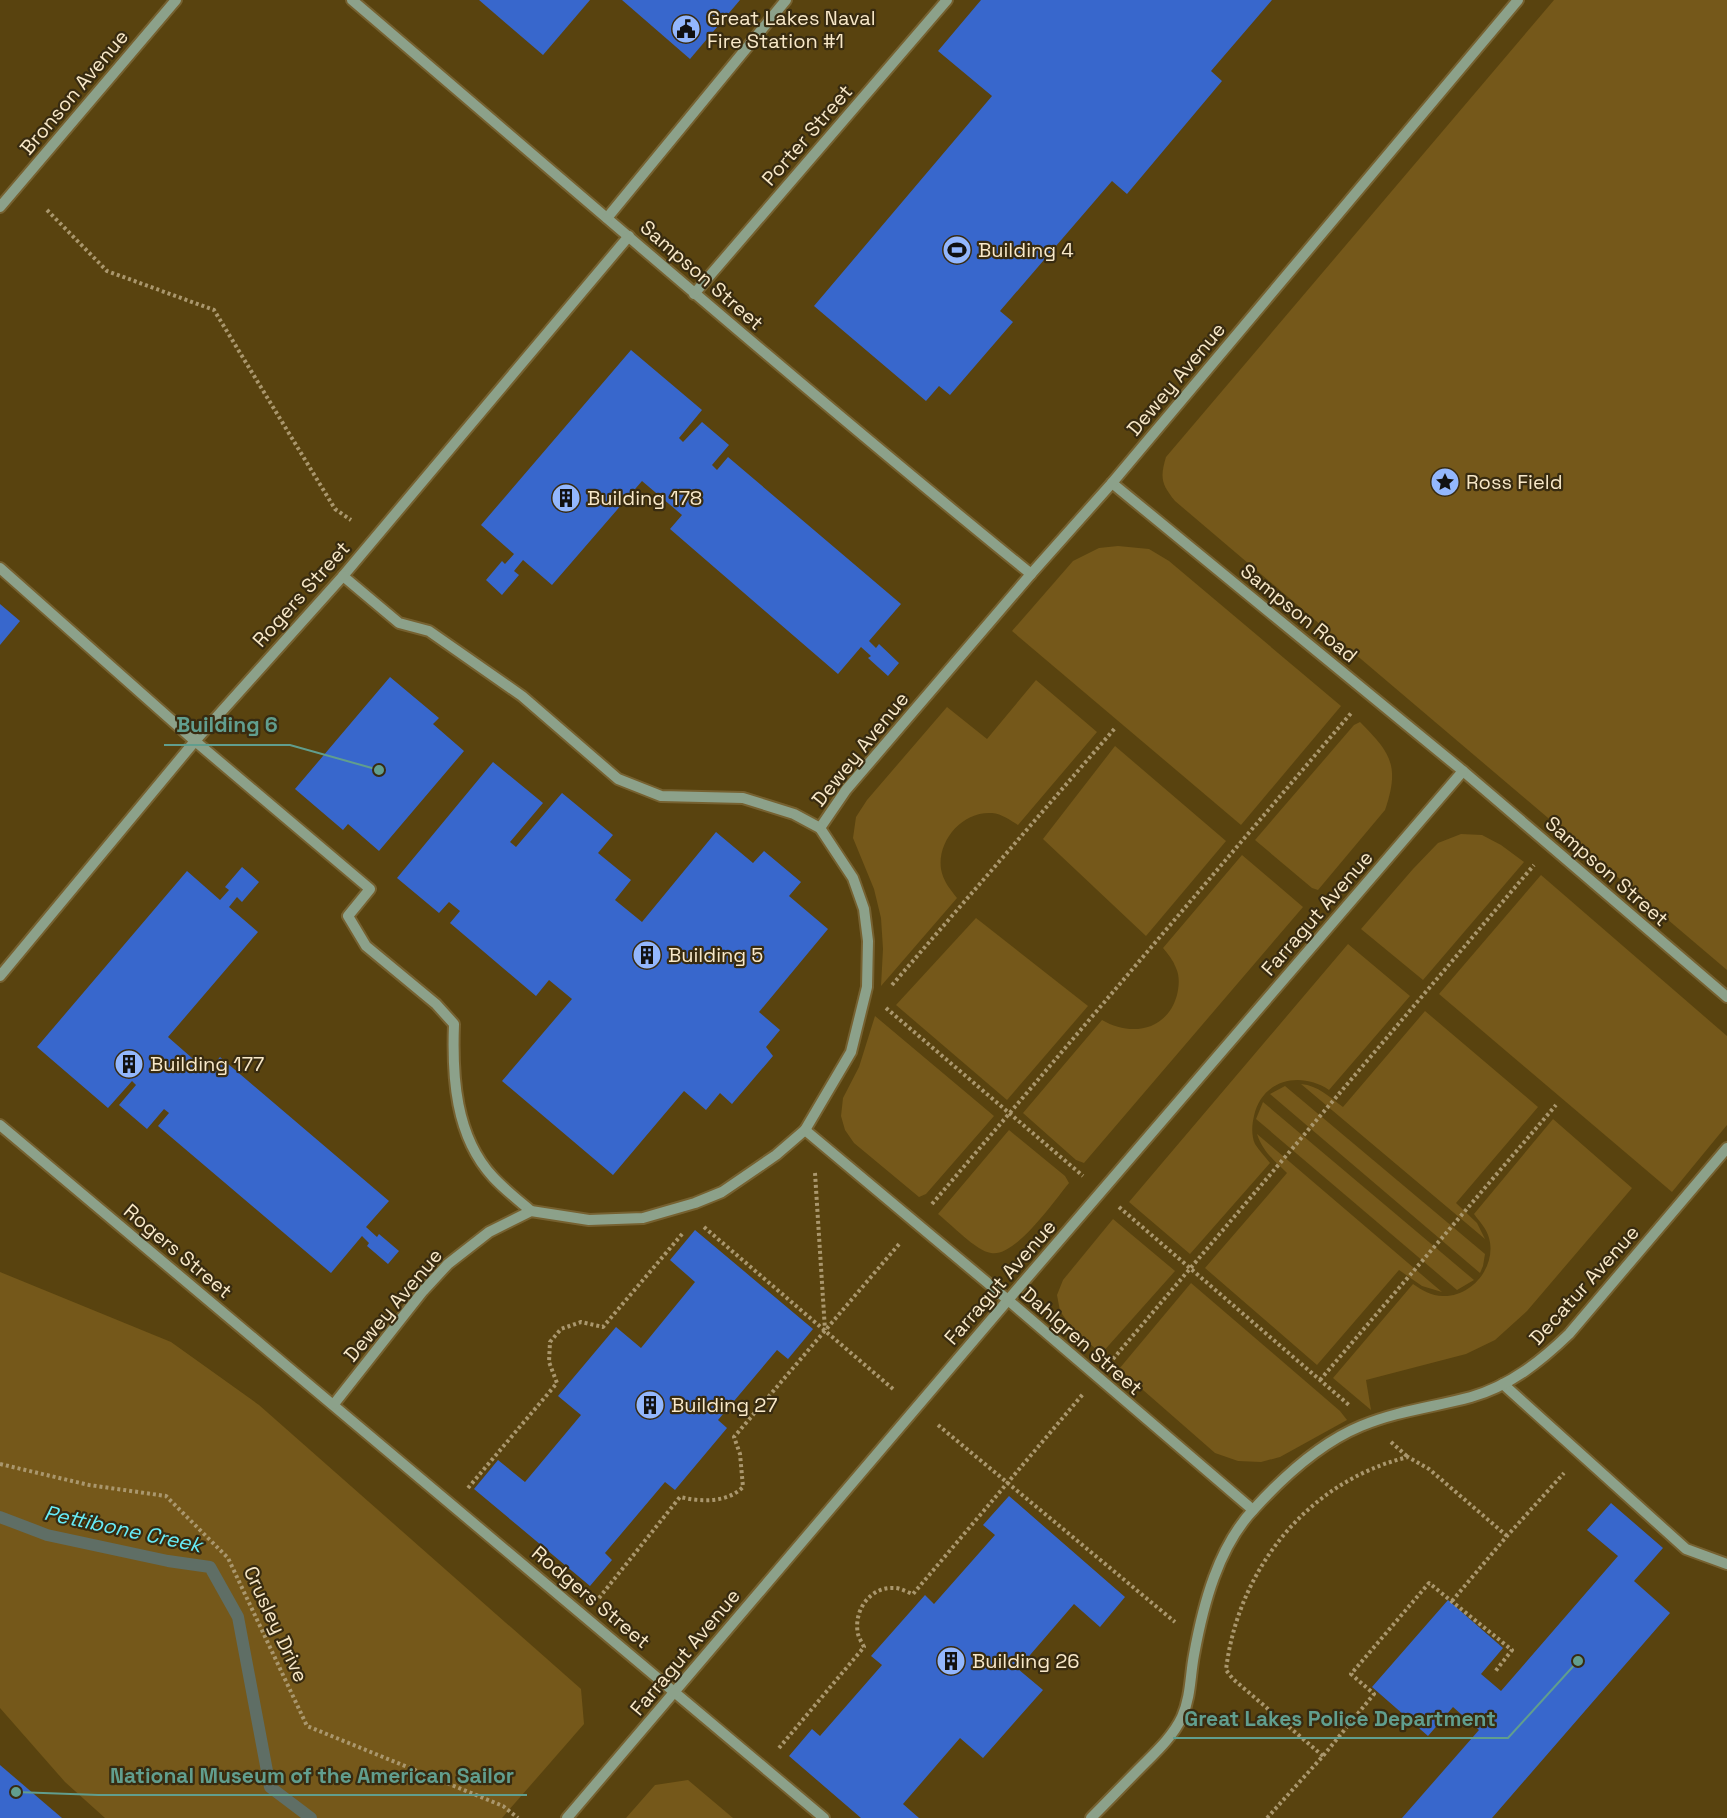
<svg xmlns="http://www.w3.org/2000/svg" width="1727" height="1818" font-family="'Space Grotesk',sans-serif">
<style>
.green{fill:#75581a}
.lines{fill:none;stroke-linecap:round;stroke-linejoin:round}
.stream{stroke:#5f6e65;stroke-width:12}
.building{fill:#3867cc}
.minor-casing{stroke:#766130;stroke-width:14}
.path{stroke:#aa976d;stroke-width:4;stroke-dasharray:3 3;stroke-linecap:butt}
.minor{stroke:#8ca18a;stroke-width:10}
.labels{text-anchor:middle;stroke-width:4.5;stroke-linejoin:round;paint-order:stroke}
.poi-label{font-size:20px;fill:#f8e8c8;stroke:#382b10;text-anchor:start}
.street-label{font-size:20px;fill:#f8e8c8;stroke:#382b10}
.water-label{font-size:21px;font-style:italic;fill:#67ecf8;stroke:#382b10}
.leader{fill:none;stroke:#619e8e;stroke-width:2}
.callout-dot{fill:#619e8e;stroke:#382b10;stroke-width:2}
.callout-label{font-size:21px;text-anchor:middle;font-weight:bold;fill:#619e8e;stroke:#382b10;stroke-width:4.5;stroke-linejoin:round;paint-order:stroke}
</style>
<rect width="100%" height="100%" fill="#59430f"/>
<g class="green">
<path d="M1554,0H1727V970L1175,501C1161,484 1160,477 1166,457Z"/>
<polygon points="1118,546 1149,549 1169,561 1341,706 1241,825 1012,631 1073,561 1099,548"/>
<path d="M1036,680L1097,732L1018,825C1010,820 1002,814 992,813C962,811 937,841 941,869C943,881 950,889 957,898L881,986L883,949L881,918L874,889L853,838L856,817L867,800L947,707L987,739Z"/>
<path d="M1360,722C1391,753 1400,766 1385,810L1318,890L1312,888L1255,840L1354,725Z"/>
<polygon points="1115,746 1226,841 1146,936 1043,839"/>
<polygon points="1461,834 1482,835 1501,845 1524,862 1423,980 1361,929 1413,869 1438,843"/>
<path d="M1242,855L1303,907L1084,1163L1076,1160L1023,1113L1102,1020C1131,1037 1167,1031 1177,995C1179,987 1180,976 1176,968C1173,960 1168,954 1163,948Z"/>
<polygon points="1541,875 1727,1036 1727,1125 1672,1192 1439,994"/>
<polygon points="976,918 1088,1006 1007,1100 896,1005"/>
<path d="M1348,944L1410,996L1329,1090C1301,1071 1262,1079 1254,1116C1252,1124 1251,1135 1255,1144C1259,1150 1265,1157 1270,1163L1190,1254L1129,1202Z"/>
<path d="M1425,1011L1538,1107L1456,1203L1477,1223L1485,1239L1301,1084C1319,1086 1328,1096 1343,1107Z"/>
<polygon points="875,1016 994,1116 926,1194 919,1197 854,1143 845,1130 841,1116 843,1098 859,1067"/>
<polygon points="1285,1086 1485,1254 1483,1266 1480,1273 1270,1094"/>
<polygon points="1263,1102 1474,1280 1457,1290 1256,1119"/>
<path d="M1553,1119L1632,1188L1527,1311L1495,1340L1466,1354L1366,1380L1371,1410L1333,1378L1413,1284C1422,1290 1431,1296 1443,1296C1472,1297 1497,1266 1489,1238C1487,1229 1479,1221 1474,1214Z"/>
<path d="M1009,1130L1065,1176L1069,1183C1054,1201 1015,1258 991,1253C976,1251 951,1224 938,1214Z"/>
<path d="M1257,1134L1442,1292L1422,1286L1399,1270L1317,1365L1205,1268L1287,1173C1274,1160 1263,1152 1257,1134Z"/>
<polygon points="1113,1219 1175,1271 1101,1354 1069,1324 1060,1311 1057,1295 1063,1280"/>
<polygon points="0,1272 171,1342 259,1405 581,1689 584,1724 502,1818 105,1818 65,1782 0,1708"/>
<polygon points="1191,1283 1340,1411 1347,1420 1280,1457 1261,1462 1238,1461 1215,1453 1119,1369"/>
<polygon points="688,1780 733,1818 626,1818 655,1785"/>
</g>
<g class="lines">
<polyline class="stream" points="0,1517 47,1535 168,1561 210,1567 238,1617 270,1787 311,1818"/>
</g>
<g class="building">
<polygon points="479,0 590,0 543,55"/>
<polygon points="622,0 740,0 690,59"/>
<polygon points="981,0 1272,0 1211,71 1222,81 1127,194 1112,181 1000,311 1013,322 950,395 939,386 926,401 814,306 992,96 938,51"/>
<polygon points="631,350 702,410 679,438 683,442 702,422 729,445 712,465 717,470 728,457 901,604 869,641 876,648 879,644 899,663 888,676 868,658 871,656 861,647 838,674 670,529 682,515 642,481 552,585 523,560 514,571 519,575 502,595 486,580 502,561 505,564 514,554 481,525"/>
<polygon points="0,604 20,621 0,645"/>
<polygon points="390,677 439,718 433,724 464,751 379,851 348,824 343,830 295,789"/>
<polygon points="493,762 543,803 510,842 516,847 562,793 613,835 598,853 631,880 615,900 642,922 716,832 753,863 764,851 801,882 789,896 828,929 759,1012 780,1030 766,1047 773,1056 732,1104 720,1093 706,1110 684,1091 613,1175 502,1081 572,999 549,980 536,996 450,923 460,911 449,902 439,913 397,878"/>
<polygon points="242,867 259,882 242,902 237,897 229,907 258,932 168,1037 208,1072 220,1057 389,1201 366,1227 377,1237 379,1234 399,1251 388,1264 367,1246 369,1243 362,1236 331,1273 158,1126 169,1113 164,1109 147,1129 119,1105 136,1085 132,1081 108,1108 37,1047 187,871 220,900 229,890 225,887"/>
<polygon points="695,1230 813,1329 788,1359 777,1350 718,1420 727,1428 675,1490 665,1482 605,1553 612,1560 590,1586 474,1489 498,1460 525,1482 581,1415 558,1396 616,1327 641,1348 695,1282 670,1260"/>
<polygon points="1009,1496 1125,1597 1100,1627 1074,1604 1018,1669 1043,1690 983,1758 960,1738 903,1804 919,1818 861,1818 789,1756 812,1729 820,1736 882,1665 871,1656 925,1595 934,1604 995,1535 983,1525"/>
<polygon points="1611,1503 1663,1548 1634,1581 1670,1613 1492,1818 1402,1818 1479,1730 1453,1707 1428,1736 1372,1687 1448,1600 1503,1648 1481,1674 1501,1691 1618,1556 1587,1530"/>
<polygon points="0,1765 62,1818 0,1818"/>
</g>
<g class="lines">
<g class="minor-casing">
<g id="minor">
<path d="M352,0C577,192 801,387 1031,574"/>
<polyline points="0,207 176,0"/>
<polyline points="607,218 786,0"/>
<polyline points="694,294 947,0"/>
<polyline points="1112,483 1463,771 1727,997"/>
<path d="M0,568L195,741L370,889L348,916L366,946L436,1004L454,1024C452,1076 455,1136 493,1177C504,1189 518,1200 531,1211"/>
<polyline points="820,828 846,790 1031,574 1112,483 1518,0"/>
<polyline points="0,976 195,741 343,576 629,236"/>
<polyline points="0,1125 824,1818"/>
<polyline points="805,1130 1008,1300 1253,1510"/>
<polyline points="1503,1384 1686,1549 1727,1564"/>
<polyline points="334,1404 423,1291 448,1264 489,1232 531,1211 589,1220 643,1218 695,1203 722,1192 776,1155 805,1130 851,1052 867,987 868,941 864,909 853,878 820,828 794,814 743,798 661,796 618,779 522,696 429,631 399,623 343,576"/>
<polyline points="567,1818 1008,1300 1463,771"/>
<path d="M1091,1818C1108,1801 1125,1783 1142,1766C1157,1751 1173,1736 1182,1717C1191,1696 1190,1676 1194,1655C1203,1605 1218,1547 1254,1509C1284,1476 1320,1443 1361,1426C1397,1411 1434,1407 1471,1397C1510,1386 1541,1361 1569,1334L1727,1148"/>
</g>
</g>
<g class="path">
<polyline points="47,210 107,271 214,310 335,509 351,520"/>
<polyline points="892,985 1116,727"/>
<polyline points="886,1008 1083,1176"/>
<polyline points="815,1173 825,1330"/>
<polyline points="932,1204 1352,712"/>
<polyline points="1119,1207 1349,1405"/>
<polyline points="704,1227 893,1389"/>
<polyline points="1113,1359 1534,865"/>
<polyline points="1320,1380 1556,1105"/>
<polyline points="938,1425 1175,1622"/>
<polyline points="1391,1442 1408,1457"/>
<polyline points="0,1464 89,1485 166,1496 228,1558 307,1726 503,1806 518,1818"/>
<polyline points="468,1488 557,1383 549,1362 550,1342 561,1329 581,1322 603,1327 683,1233"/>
<path d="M599,1598L680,1497C701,1502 727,1503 743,1487L740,1454L734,1437L900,1243"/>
<polyline points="1452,1601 1507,1536 1564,1473"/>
<path d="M779,1748L864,1647C862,1643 859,1638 858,1634C853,1611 870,1586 895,1588C900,1588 907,1592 913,1594L1083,1394"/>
<path d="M1323,1756L1233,1679L1226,1670C1238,1569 1308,1481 1408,1457L1429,1469L1507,1536"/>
<polyline points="1267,1818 1323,1756 1374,1694 1351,1674 1429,1583 1512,1650 1494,1673"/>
</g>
<use href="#minor" class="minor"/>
</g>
<defs>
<g id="civic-disc" transform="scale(1.5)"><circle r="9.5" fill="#93b7fd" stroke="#382b10"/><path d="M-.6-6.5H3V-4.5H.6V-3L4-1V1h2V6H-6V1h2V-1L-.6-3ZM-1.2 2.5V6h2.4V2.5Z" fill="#111"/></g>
<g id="stadium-disc" transform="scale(1.5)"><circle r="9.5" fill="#93b7fd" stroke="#382b10"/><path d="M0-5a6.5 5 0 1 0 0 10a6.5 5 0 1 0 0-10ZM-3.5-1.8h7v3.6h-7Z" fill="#111"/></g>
<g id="sight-disc" transform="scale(1.5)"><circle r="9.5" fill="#93b7fd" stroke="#382b10"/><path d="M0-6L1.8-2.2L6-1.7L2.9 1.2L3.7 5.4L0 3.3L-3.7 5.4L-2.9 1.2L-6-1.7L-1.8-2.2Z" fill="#111"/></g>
<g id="building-disc" transform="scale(1.5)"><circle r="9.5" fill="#93b7fd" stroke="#382b10"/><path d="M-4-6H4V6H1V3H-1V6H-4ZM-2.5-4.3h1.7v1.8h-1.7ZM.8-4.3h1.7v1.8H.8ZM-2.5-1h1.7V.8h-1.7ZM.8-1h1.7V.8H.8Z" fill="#111"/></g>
</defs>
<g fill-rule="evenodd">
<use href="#civic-disc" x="686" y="29"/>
<use href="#stadium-disc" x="957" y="250"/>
<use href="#sight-disc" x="1445" y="482"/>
<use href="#building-disc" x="566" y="498"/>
<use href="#building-disc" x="647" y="955"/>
<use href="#building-disc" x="129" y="1064"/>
<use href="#building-disc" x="650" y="1405"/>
<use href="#building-disc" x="951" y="1661"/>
</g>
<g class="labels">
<g class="poi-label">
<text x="707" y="25">Great Lakes Naval<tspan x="707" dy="23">Fire Station #1</tspan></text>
<text x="978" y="257">Building 4</text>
<text x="1466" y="489">Ross Field</text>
<text x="587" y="505">Building 178</text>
<text x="668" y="962">Building 5</text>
<text x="150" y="1071">Building 177</text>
<text x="671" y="1412">Building 27</text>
<text x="972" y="1668">Building 26</text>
</g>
<g class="street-label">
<text transform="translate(74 92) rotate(-50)" y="7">Bronson Avenue</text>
<text transform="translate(807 135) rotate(-49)" y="7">Porter Street</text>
<text transform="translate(702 275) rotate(41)" y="7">Sampson Street</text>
<text transform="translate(1176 379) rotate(-50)" y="7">Dewey Avenue</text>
<text transform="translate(301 594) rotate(-48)" y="7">Rogers Street</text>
<text transform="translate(1299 613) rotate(39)" y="7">Sampson Road</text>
<text transform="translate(860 749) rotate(-51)" y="7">Dewey Avenue</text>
<text transform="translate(1607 871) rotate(41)" y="7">Sampson Street</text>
<text transform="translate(1317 913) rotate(-49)" y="7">Farragut Avenue</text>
<text transform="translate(178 1251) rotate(40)" y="7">Rogers Street</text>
<text transform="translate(1000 1282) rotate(-49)" y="7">Farragut Avenue</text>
<text transform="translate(1584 1285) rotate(-48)" y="7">Decatur Avenue</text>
<text transform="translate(393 1305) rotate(-50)" y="7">Dewey Avenue</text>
<text transform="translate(1082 1341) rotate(41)" y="7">Dahlgren Street</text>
<text transform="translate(591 1597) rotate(40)" y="7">Rodgers Street</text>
<text transform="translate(276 1624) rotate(65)" y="7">Crusley Drive</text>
<text transform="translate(685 1652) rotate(-50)" y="7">Farragut Avenue</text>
</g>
<g class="water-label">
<text transform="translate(123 1529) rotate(12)" y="7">Pettibone Creek</text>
</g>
</g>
<path class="leader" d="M379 770L290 745H164M1578 1661L1508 1738H1173M16 1792L98 1795H527"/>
<g class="callout-dot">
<circle cx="379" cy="770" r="6"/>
<circle cx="1578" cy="1661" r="6"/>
<circle cx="16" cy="1792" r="6"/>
</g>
<g class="callout-label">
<text x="227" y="732">Building 6</text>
<text x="1340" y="1726">Great Lakes Police Department</text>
<text x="312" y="1783">National Museum of the American Sailor</text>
</g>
</svg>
